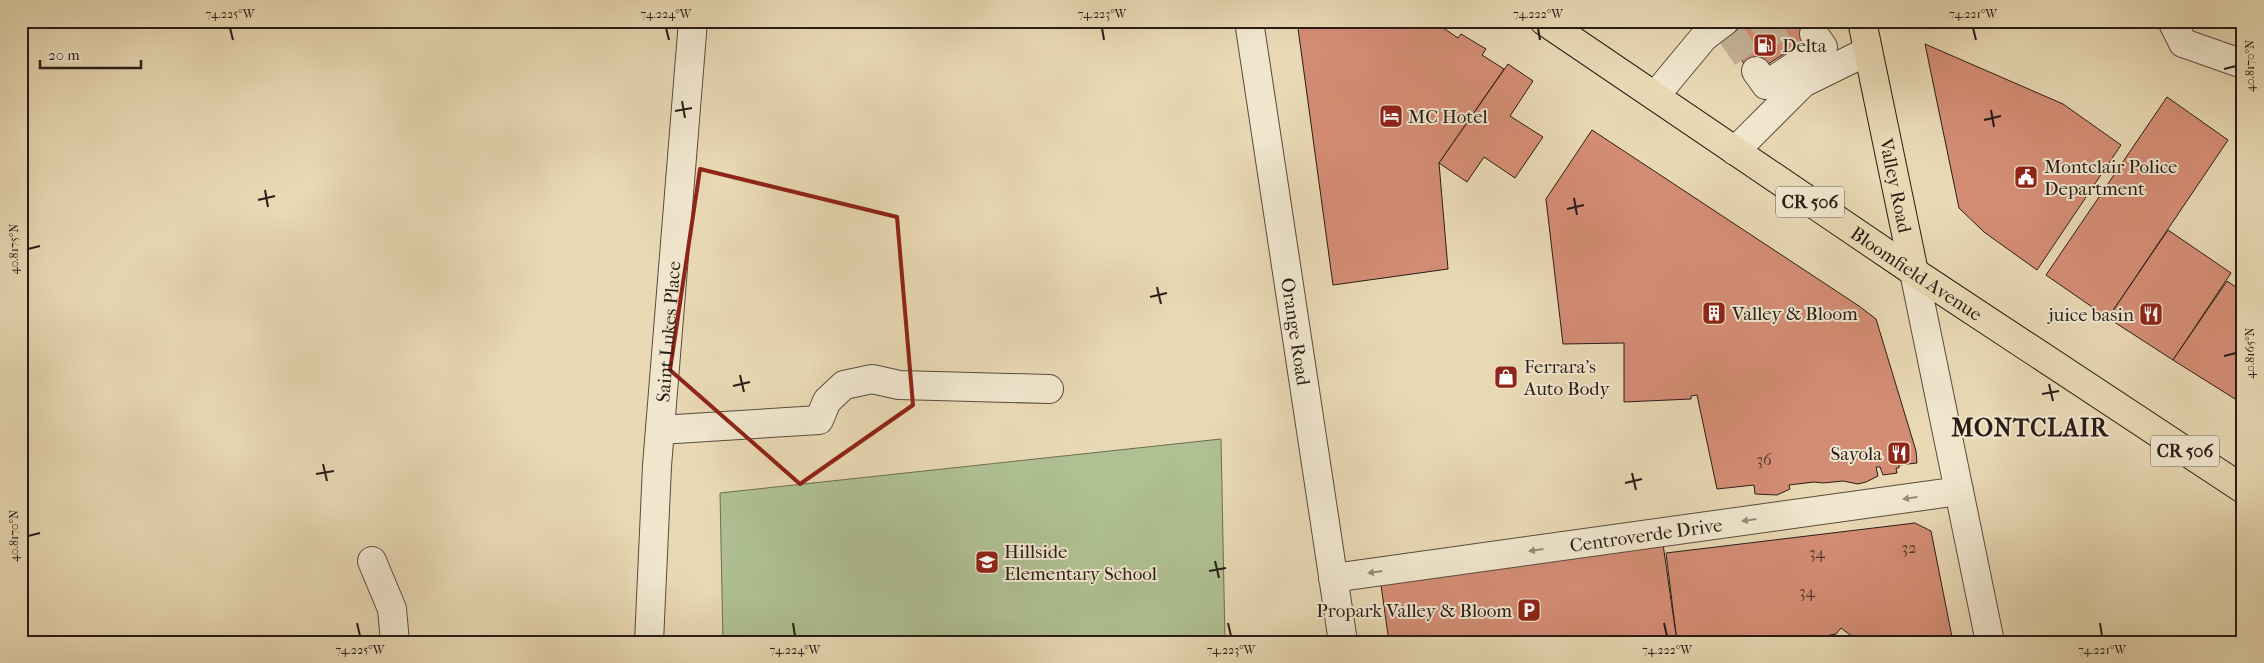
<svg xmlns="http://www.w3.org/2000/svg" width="2264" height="663" font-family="'IM FELL French Canon',serif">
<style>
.green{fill:#afc092;stroke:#6c6e54}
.building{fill:#d48d75;stroke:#291c17}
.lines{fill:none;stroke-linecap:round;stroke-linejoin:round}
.minor-tunnel{stroke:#c2b295;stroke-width:28;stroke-dasharray:28 14;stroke-linecap:butt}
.minor-casing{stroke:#594b3e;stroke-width:30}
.major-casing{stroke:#291c17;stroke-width:30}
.minor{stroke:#f0e6ce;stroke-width:28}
.major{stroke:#e8d8b4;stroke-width:28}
.oneway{fill:#968b7c}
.marked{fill:none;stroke:#8f2418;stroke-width:4;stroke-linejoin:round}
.ticks{fill:none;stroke:#291c17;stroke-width:2}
.labels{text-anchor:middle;stroke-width:4;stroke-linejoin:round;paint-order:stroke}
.number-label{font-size:16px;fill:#54382e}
.shield{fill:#f0e6ce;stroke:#65594e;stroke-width:1}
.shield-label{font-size:18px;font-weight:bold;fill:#291c17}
.poi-label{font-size:19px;fill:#291c17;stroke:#f0e6ce;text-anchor:start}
.street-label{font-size:19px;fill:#291c17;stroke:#f0e6ce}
.district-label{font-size:24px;font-weight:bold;letter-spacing:1px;fill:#291c17;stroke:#f0e6ce}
.neatline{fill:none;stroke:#291c17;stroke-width:2}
.ticks-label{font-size:12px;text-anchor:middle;fill:#291c17}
</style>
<rect width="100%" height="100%" fill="#e8d8b4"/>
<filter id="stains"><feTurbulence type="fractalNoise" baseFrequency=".004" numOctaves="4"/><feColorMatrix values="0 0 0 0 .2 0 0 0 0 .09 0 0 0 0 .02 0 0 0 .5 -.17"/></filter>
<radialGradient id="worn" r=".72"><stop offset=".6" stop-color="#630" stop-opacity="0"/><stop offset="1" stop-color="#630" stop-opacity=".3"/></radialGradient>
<polygon class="green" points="1221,439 1225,642 723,642 720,493"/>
<g class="building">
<polygon points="1297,21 1433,21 1458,38 1461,34 1486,49 1482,55 1504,69 1439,163 1448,269 1333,285"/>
<polygon points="1751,21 1815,21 1821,30 1751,75 1727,37"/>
<polygon points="1925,44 2063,104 2121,145 2037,270 1984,232 1959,208"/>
<polygon points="1508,64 1533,81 1510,116 1543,137 1515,178 1484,157 1467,182 1439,163"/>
<polygon points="2167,97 2228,140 2108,318 2046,275"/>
<polygon points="1592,130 1859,306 1876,319 1916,451 1917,463 1899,465 1899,468 1896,468 1897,473 1883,475 1880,467 1876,467 1878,476 1866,482 1858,484 1843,481 1823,483 1814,482 1789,485 1790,489 1777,495 1755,494 1754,485 1717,489 1697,395 1691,396 1691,399 1624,402 1624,343 1563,344 1546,199"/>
<polygon points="2168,230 2231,273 2173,360 2108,318"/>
<polygon points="2227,281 2243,292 2243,404 2173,360"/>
<polygon points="1915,523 1931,531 1953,642 1855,642 1854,638 1841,628 1836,634 1825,636 1825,642 1677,642 1666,553"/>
<polygon points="1662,537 1677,642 1389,642 1380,578"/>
</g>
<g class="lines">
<g class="minor-tunnel">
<polyline points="1763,21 1784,53"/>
<polyline points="1731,34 1756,71"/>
</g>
<g class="minor-casing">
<g id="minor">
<path id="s1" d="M1249,21L1343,642"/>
<polyline points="2172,21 2183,43 2243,64"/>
<polyline points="1756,71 1766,85 1823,47 1814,34"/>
<polyline points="1655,96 1704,37 1725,21"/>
<polyline points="1735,151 1803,83 1868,51"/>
<polyline points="1914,272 1990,642"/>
<polyline points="660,430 819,420 827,401 844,385 872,379 899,385 1049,389"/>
<polyline points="372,561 392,609 395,642"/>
<path id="s2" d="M1333,578L1959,491"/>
<path id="s3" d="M649,642L657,466L693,21"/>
</g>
</g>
<g class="major-casing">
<g id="major">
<path id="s4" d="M1544,21L1914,272L2243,489"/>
<path id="s5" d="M1862,21L1914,272"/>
</g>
</g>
<use href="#minor" class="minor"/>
<use href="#major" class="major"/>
</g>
<defs><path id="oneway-solid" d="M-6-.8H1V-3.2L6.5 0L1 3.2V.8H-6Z" transform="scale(1.25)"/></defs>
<g class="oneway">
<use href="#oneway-solid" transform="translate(1910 498) rotate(172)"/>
<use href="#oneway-solid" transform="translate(1749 520) rotate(172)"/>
<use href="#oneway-solid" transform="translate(1536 550) rotate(172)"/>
<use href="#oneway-solid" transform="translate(1375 572) rotate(172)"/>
</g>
<path class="marked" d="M700,169L897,217L913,405L800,484L670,370Z"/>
<path class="ticks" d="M230,28L233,40M666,28L669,40M1102,28L1104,40M1538,28L1540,40M1973,28L1976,40M2224,69L2236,66M682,101L685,118M1991,110L1994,127M675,111L692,108M1984,120L2001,116M265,190L268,207M1574,198L1577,215M258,200L275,196M1567,209L1584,205M28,249L40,246M1157,287L1161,304M1150,297L1167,293M2224,356L2236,353M740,375L744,392M2049,384L2053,401M733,386L750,382M2042,394L2059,391M323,464L327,481M1632,473L1636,490M316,474L334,471M1625,483L1642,479M28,536L40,533M1215,561L1219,578M1209,571L1226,568M357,623L360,636M793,623L795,636M1228,623L1231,636M1664,623L1667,636M2100,623L2102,636"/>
<defs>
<g id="fuel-square" transform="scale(1.25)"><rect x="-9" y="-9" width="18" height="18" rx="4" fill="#8f2418" stroke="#f0e6ce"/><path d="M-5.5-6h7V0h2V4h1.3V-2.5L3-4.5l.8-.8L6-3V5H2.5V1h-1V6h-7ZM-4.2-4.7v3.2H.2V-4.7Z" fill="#fff"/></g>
<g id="hotel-square" transform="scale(1.25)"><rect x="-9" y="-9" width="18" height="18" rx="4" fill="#8f2418" stroke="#f0e6ce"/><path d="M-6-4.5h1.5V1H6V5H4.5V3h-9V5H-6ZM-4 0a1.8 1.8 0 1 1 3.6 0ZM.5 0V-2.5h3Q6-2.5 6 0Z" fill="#fff"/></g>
<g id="civic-square" transform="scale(1.25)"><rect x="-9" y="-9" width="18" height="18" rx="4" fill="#8f2418" stroke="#f0e6ce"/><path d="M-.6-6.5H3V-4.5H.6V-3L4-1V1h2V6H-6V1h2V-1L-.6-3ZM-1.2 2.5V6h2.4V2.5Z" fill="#fff"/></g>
<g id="building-square" transform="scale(1.25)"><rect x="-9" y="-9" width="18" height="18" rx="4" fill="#8f2418" stroke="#f0e6ce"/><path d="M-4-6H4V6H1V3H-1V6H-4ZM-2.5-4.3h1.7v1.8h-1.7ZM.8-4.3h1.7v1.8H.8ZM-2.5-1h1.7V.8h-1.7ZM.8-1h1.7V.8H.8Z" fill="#fff"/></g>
<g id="restaurant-square" transform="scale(1.25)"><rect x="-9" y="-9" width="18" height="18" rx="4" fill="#8f2418" stroke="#f0e6ce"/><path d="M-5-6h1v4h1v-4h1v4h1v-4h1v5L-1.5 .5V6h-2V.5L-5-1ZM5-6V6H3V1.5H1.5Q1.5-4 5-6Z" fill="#fff"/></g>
<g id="shop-square" transform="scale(1.25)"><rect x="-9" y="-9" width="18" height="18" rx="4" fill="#8f2418" stroke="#f0e6ce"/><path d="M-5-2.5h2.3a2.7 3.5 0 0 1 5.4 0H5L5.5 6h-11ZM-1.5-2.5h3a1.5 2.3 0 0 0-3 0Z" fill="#fff"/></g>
<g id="school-square" transform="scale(1.25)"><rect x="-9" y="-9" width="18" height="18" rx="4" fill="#8f2418" stroke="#f0e6ce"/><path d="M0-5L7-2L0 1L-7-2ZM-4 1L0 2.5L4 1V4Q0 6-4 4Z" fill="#fff"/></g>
<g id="parking-square" transform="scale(1.25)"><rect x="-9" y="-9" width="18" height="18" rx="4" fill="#8f2418" stroke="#f0e6ce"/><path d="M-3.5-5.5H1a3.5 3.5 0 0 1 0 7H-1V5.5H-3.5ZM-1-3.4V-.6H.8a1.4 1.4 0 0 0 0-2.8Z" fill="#fff"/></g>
</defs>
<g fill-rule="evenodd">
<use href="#fuel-square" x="1765" y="45"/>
<use href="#hotel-square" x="1391" y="116"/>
<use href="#civic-square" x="2026" y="177"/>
<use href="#building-square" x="1714" y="313"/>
<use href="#restaurant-square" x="2151" y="314"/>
<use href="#shop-square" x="1506" y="377"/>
<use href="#restaurant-square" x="1899" y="453"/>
<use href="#school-square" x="987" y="562"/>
<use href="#parking-square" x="1529" y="610"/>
</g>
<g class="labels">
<g class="number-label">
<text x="1764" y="465">36</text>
<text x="1909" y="553">32</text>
<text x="1817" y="558">34</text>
<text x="1807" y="597">34</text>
</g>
<g class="shield">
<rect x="1776" y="186.5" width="68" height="31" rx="4"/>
<rect x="2151" y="435.5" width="68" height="31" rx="4"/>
</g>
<g class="shield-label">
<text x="1810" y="208">CR 506</text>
<text x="2185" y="457">CR 506</text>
</g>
<g class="poi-label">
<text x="1782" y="52">Delta</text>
<text x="1408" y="123">MC Hotel</text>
<text x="2044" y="173">Montclair Police<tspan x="2044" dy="22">Department</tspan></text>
<text x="1732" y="320">Valley &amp; Bloom</text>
<text x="2134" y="321" text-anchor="end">juice basin</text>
<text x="1524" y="373">Ferrara's<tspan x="1524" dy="22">Auto Body</tspan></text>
<text x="1882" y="460" text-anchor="end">Sayola</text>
<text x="1004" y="558">Hillside<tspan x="1004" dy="22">Elementary School</tspan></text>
<text x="1512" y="617" text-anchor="end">Propark Valley &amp; Bloom</text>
</g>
<g class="street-label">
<text dy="7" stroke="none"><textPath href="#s5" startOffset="168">Valley Road</textPath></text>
<text dy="7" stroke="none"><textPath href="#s4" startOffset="450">Bloomfield Avenue</textPath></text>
<text dy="7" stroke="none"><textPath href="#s3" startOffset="311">Saint Lukes Place</textPath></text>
<text dy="7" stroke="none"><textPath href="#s1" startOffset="314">Orange Road</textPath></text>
<text dy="7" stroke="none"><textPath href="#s2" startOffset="316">Centroverde Drive</textPath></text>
</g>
<g class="district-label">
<text x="2030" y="436">MONTCLAIR</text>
</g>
</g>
<rect width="2264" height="663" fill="none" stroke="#e8d8b4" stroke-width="55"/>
<path d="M40 60v8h101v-8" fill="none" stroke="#291c17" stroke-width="2.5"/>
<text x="48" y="60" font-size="15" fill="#291c17" stroke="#f0e6ce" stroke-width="4" paint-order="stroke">20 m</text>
<rect x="28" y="28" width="2208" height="608" class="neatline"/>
<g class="ticks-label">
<text x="230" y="18">74.225°W</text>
<text x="666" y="18">74.224°W</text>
<text x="1102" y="18">74.223°W</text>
<text x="1538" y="18">74.222°W</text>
<text x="1973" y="18">74.221°W</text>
<text transform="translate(2250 66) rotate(-90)" y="4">40.8170°N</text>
<text transform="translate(14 249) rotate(-90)" y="4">40.8175°N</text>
<text transform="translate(2250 353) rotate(-90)" y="4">40.8165°N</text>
<text transform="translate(14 536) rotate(-90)" y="4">40.8170°N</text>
<text x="360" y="654">74.225°W</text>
<text x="795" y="654">74.224°W</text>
<text x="1231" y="654">74.223°W</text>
<text x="1667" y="654">74.222°W</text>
<text x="2102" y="654">74.221°W</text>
</g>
<rect width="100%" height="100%" filter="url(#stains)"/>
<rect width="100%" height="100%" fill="url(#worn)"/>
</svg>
